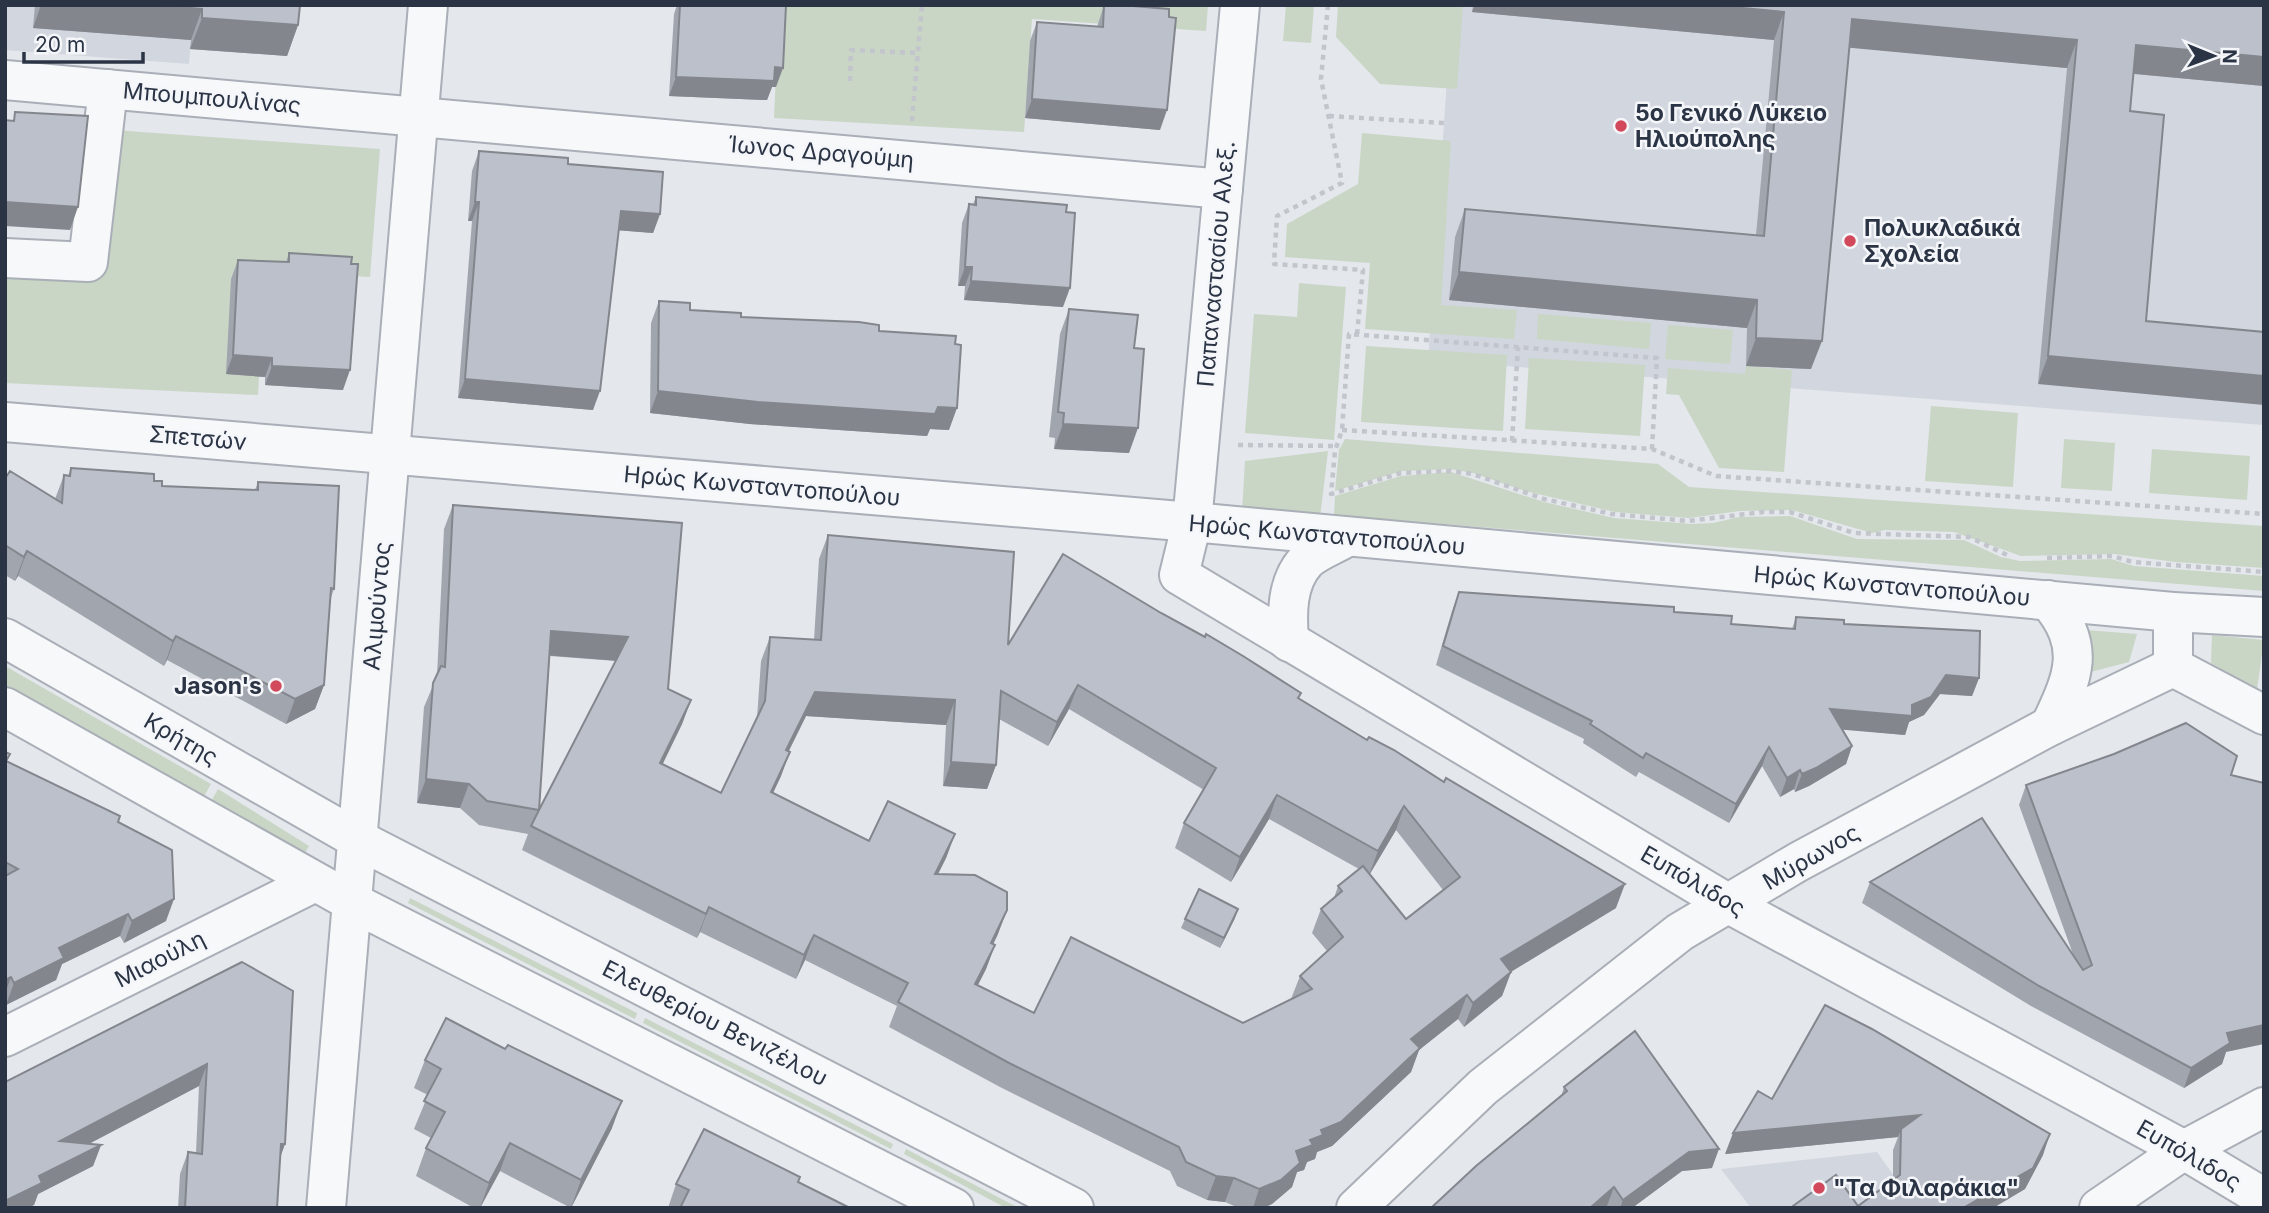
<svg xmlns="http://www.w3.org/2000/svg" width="2269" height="1213" font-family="Inter,sans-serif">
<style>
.built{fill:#d2d6de}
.green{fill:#c9d6c5}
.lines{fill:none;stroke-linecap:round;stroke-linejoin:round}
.minor-casing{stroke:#a9aeb7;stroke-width:42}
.path{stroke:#c2c5cb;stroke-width:4.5;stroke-dasharray:5 5;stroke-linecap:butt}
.minor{stroke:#f7f8fa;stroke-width:38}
.wall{fill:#a1a5ae;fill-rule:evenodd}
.shaded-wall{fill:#83868d}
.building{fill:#bbc0ca;stroke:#83868d;stroke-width:2;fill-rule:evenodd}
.poi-dot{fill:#d1495b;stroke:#f4f6f9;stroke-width:2.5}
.labels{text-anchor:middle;stroke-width:5;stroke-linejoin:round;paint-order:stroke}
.street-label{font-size:23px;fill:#2b3445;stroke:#f4f6f9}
.poi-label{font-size:23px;font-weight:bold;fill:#2b3445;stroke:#f4f6f9;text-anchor:start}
</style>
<rect width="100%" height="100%" fill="#e4e7ec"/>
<g class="built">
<polygon points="5,5 194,5 189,64 5,50"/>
<polygon points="1452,5 2264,5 2264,425 1428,360"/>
<polygon points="1877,1152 1917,1208 1751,1208 1721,1169"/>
</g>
<g class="green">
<polygon points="779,5 1208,5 1206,31 1032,19 1024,132 774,118"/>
<polygon points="1286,5 1314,5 1311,43 1283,41"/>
<polygon points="1338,5 1463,5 1457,89 1380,84 1336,37"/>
<polygon points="114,130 380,149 370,277 282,272 264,281 258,395 5,383 7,270 101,273"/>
<polygon points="1362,133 1451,141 1441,305 1517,310 1514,339 1365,329 1370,263 1285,257 1287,224 1358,184"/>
<polygon points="1299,283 1346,287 1334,440 1245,433 1254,314 1297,317"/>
<polygon points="1538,314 1651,323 1649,349 1537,339"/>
<polygon points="1668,325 1733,330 1730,364 1665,359"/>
<polygon points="1366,346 1507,355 1503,431 1361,422"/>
<polygon points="1529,358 1645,365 1640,436 1525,429"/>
<polygon points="1746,366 1792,370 1784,472 1719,468 1679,395 1666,394 1668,368 1745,374"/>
<polygon points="1931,406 2018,413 2013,487 1925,481"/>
<polygon points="1345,439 1658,464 1689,487 2264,526 2264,568 2175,562 2114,554 2021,556 1954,532 1885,530 1872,533 1792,510 1740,511 1689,518 1615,512 1525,491 1473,473 1450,469 1402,471 1335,491 1339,450"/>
<polygon points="2064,439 2115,443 2112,491 2061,488"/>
<polygon points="2152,449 2250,456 2247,500 2149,493"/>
<polygon points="1328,451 1320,518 1242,512 1245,461"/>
<polygon points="1451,472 1544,502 1614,518 1692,524 1713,523 1739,517 1790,516 1857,539 1964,540 2001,557 2020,561 2111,559 2134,566 2264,576 2264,591 1334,515 1335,496 1401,476"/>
<polygon points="2086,630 2137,634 2129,662 2083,674"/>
<polygon points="2212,635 2264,640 2257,690 2211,663"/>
<polygon points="5,666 211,784 202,800 5,688"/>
<polygon points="218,789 309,846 301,860 209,805"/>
<polygon points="410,898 637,1013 635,1019 408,903"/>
<polygon points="645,1018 893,1144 891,1149 643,1023"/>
<polygon points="906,1149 1019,1208 1006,1208 904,1154"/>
</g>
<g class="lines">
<g class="minor-casing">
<g id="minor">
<polyline points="1240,5 1192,522 1179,575 1729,904 2184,1150 2264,1198"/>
<polyline points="5,80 1223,189"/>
<polyline points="5,258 88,262 108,89"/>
<polyline points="5,422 1192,522 2173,612 2264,617"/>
<path d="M2048,600C2087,646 2074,676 2050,726"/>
<polyline points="2173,612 2173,667 2264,715"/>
<polyline points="5,638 357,839 1074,1208"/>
<path d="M1289,642C1287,614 1286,583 1306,561C1316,551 1334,545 1345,538"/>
<polyline points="5,707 352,902 954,1208"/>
<polyline points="5,1037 315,882"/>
<polyline points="326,1208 428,5"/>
<polyline points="1356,1208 1483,1087 1680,932 1798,862 2050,726 2173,667"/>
<polyline points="2099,1208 2184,1150 2264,1107"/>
</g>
</g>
<g class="path">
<polyline points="1328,5 1321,79 1342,183 1277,216 1274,264 1363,270 1357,335"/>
<polyline points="850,81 851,50 918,53"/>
<polyline points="1329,116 1444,123"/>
<polyline points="912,121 922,5"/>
<polyline points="1342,430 1652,449 1716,476 2264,514"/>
<polyline points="1512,441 1518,347"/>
<polyline points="1238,445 1336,446"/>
<polyline points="1652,449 1657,358 1349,334 1342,430 1335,451 1331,494 1401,473 1450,471 1473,474 1544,499 1612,514 1688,521 1763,512 1790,512 1854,533 1969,537 2007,555"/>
<polyline points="2047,558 2112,556 2133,562 2264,572"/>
</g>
<use href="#minor" class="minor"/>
</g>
<g class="wall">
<polygon points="35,5 300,5 298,25 287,56 190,49 191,40 33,28"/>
<polygon points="677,5 786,5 776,87 772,87 767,100 669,96 674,14"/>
<polygon points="1104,5 1160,130 1025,118 1030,41 1037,22 1097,27"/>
<polygon points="1473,5 2264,5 2264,86 2134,74 2130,111 2164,115 2038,384 2067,68 1849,47 1811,369 1746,366 1747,328 1449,300 1455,237 1465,209 1756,235 1774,40 1472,12"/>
<polygon points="479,151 568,164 660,214 653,233 618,230 593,410 458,398 472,221 468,221 472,171"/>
<polygon points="976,197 1063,307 964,300 965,286 958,286 962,223 969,204 973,204"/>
<polygon points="289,253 343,390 265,385 265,377 226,374 231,279 238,260 286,262"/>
<polygon points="659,301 690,310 741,317 879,331 949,430 930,429 927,436 750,424 650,413 651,323"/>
<polygon points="1069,309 1134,348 1129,453 1054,449 1055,438 1049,437 1060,334"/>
<polygon points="71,468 154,481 162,486 255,490 258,482 334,589 330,600 324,685 315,709 286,724 167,660 164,666 18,576 15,581 5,575 5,476 55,499 64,475 68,476"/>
<path d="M453,505L668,689L691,700L682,724L662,765L721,793L757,718L761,661L770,637L814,640L819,559L828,535L1008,645L1299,699L1616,908L1511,972L1502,996L1464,1027L1458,1019L1419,1050L1411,1072L1332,1146L1317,1152L1315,1159L1307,1162L1304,1170L1297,1172L1292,1187L1272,1204L1263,1208H1239L1225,1202L1207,1200L1177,1186L1170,1171L1000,1087L889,1027L897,1006L805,960L796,979L700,932L697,938L522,850L528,834L479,825L460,808L417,803L424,707L437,676L444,529ZM550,656L616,661L539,810ZM1069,709L1204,790L1184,823L1175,848L1231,882L1269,819L1359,869L1338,886L1334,898L1321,909L1312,933L1327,951L1300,976L1291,999L1243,1023L1034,1013L978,985L986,969L995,945L993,944L998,934L938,874L946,858L955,834L869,841L773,793L781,776L789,751L806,716L946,725L943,786L987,789L996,765L999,719L1048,746ZM1396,830L1443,890L1406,919L1370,874Z"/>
<polygon points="1459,592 1674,612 1731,624 1792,629 1796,617 1844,624 1979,678 1972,696 1940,694 1924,715 1909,722 1905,735 1843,729 1852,746 1846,764 1809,786 1795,792 1794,789 1780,797 1762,766 1729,823 1639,772 1636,777 1583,743 1584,739 1436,665 1452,611"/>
<polygon points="5,752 10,754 7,761 120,816 118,822 166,921 124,943 120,936 62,964 56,980 6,1005 5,1003"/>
<polygon points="2231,775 2226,1052 2222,1064 2184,1088 2031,1006 1862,903 1870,882 2074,957 2019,805 2026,785"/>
<polygon points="1235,918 1220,948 1181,928 1185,919"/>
<polygon points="242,962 285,1144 280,1157 277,1208 178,1208 180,1174 188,1152 196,1153 199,1086 89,1144 101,1145 93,1166 38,1194 34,1205 5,1208"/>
<polygon points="425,1060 612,1128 571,1208 500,1171 480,1208 474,1208 416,1176 426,1148 431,1138 414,1129 428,1095 414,1088"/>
<polygon points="1564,1087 1712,1168 1682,1171 1632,1208 1608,1208 1607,1206 1605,1208 1431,1208 1561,1097"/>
<polygon points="1772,1099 2043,1155 2025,1189 1993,1208 1792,1208 1793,1206 1858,1206 1893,1181 1893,1150 1898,1137 1725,1154"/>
<polygon points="799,1182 850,1208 668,1208 676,1184"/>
</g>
<g class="shaded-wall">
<polygon points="41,5 154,5 202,9 191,40 33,28"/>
<polygon points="1475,5 1711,5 1784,12 1774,40 1472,12"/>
<polygon points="202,18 298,25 287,56 190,49"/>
<polygon points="1852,19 2077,40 2067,68 1842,47"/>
<polygon points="2136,45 2264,57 2264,86 2126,73"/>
<polygon points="775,67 783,68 776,87 772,87 767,100 669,96 676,77"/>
<polygon points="1032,99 1167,110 1160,130 1025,118"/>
<polygon points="5,202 78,207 70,230 5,226"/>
<polygon points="475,202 479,202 472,221 468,221"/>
<polygon points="621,211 660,214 653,233 614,230"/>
<polygon points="965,267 972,267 965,286 958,286"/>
<polygon points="1459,272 1757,300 1747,328 1449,300"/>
<polygon points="971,281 1070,288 1063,307 964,300"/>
<polygon points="1756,338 1822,341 1811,369 1746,366"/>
<polygon points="233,355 272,358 265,377 226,374"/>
<polygon points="2048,356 2264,376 2264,405 2038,384"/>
<polygon points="272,366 350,370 343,390 265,385"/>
<polygon points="465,379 600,391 593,410 458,398"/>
<polygon points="658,391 938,407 957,408 949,430 930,429 927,436 750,424 650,413"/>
<polygon points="1063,424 1138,428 1129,453 1054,449"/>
<polygon points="27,551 18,576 15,581 24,557"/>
<polygon points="551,631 628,637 620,661 543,655"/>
<polygon points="176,636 167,660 164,666 173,641"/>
<polygon points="1946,675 1979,678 1972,696 1940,694 1924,715 1909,722 1905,735 1823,728 1830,709 1912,705"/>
<polygon points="324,685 315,709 286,724 295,699"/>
<polygon points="1078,685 1069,709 1048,746 1057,722"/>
<polygon points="815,692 955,700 946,725 806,716 777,774 786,750"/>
<polygon points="691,700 682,724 651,788 660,763"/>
<polygon points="1852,746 1846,764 1809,786 1795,792 1802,774"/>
<polygon points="1769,747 1762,766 1729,823 1736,804"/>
<polygon points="790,752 781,776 762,816 771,792"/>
<polygon points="951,762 996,765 987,789 943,786"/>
<polygon points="1800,770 1794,789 1780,797 1787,778"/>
<polygon points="426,779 469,784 460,808 417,803"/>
<polygon points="1277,795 1269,819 1231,882 1240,857"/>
<polygon points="1404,806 1396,830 1369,875 1378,851"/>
<polygon points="955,834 946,858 926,898 935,874"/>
<polygon points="1625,884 1616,908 1492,983 1501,959"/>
<polygon points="174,899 166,921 124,943 132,921"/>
<polygon points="709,907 700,932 697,938 706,914"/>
<polygon points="1238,909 1235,918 1220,948 1224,938"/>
<polygon points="1007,910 998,934 982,967 991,943"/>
<polygon points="128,914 120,936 62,964 56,980 6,1005 14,983 59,948"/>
<polygon points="814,935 805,960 796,979 804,955"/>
<polygon points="995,945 986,969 966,1008 975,984"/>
<polygon points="1511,972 1502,996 1464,1027 1473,1003"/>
<polygon points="11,977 5,994 5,980"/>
<polygon points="1467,995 1458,1019 1419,1050 1411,1072 1332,1146 1317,1152 1315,1159 1307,1162 1304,1170 1297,1172 1292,1187 1272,1204 1263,1208 1253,1208 1259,1189 1296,1151 1321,1130 1411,1039"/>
<polygon points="2264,1025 2264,1044 2226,1052 2222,1064 2184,1088 2191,1068 2227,1033"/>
<polygon points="207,1064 199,1086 52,1163 60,1141"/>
<polygon points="622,1101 612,1128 571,1208 581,1180"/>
<polygon points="1920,1115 1901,1129 1898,1137 1725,1154 1733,1133"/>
<polygon points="2050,1134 2043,1155 2025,1189 1993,1208 1963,1208"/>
<polygon points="510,1143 500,1171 480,1208 489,1183"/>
<polygon points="281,1144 285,1144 277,1166"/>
<polygon points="101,1145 93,1166 38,1194 34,1205 28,1208 5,1208 5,1201 39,1176"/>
<polygon points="1719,1149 1712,1168 1682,1171 1632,1208 1620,1208 1623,1200 1689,1152"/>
<polygon points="1216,1176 1234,1178 1225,1202 1207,1200"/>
<polygon points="1614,1187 1607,1206 1605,1208 1590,1208"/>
</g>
<g class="building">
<polygon points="154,5 300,5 298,25 202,18 202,9"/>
<polygon points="680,5 786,5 783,68 775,67 774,81 676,77"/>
<polygon points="1104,5 1121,5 1169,9 1169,17 1176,18 1167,110 1032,99 1037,22 1103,27"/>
<polygon points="1711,5 2264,5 2264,57 2136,45 2130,111 2164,115 2146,321 2264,332 2264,376 2048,356 2077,40 1852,19 1822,341 1756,338 1757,300 1459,272 1465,209 1764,236 1784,12"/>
<polygon points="15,112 88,116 78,207 5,202 5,120 14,121"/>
<polygon points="479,151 568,158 568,164 663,172 660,214 621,211 600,391 465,379 479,202 475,202"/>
<polygon points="976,197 1067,205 1066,212 1075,213 1070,288 971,281 972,267 965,267 969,204 976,205"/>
<polygon points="289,253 352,257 351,264 358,264 350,370 272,366 272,358 233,355 238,260 289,262"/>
<polygon points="659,301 690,303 690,310 741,313 741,317 859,322 879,325 879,331 956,336 955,344 961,345 957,408 938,407 935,414 758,402 658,391"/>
<polygon points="1069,309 1138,315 1134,348 1144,349 1138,428 1063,424 1064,413 1058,412"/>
<polygon points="71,468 154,474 154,481 162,481 162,486 258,490 258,482 339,486 334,589 331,588 324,685 295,699 176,636 173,641 27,551 24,557 5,545 5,476 6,477 10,471 62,503 64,475 70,476"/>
<path d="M453,505L682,523L668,689L691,700L660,763L721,793L765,701L770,637L821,640L828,535L1014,552L1008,645L1063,554L1161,613L1205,637L1206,634L1243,656L1301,693L1298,698L1367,740L1369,737L1394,750L1444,782L1446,778L1625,884L1501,959L1511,972L1473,1003L1467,995L1411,1039L1420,1048L1341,1122L1321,1130L1323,1135L1310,1140L1313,1145L1296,1151L1300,1163L1281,1180L1259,1189L1234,1178L1216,1176L1186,1162L1179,1147L1009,1063L898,1002L908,983L814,935L804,955L709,907L706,914L531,826L539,810L487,801L469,784L426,779L433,683L441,666L445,667ZM551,631L628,637L539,810ZM1078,685L1216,768L1184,823L1240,857L1277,795L1378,851L1404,806L1460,877L1406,919L1363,866L1338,886L1342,891L1321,909L1343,937L1300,976L1312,989L1243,1023L1071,937L1034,1013L975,984L995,945L991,943L1007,910V892L975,875L935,874L955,834L888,801L869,841L771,792L790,752L786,750L815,692L955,700L951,762L996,765L1001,691L1057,722Z"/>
<polygon points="1459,592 1674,607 1674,612 1732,616 1731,624 1795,629 1796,617 1844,620 1844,624 1980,631 1979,678 1946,675 1931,697 1912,705 1912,716 1830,709 1852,746 1816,768 1802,774 1800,770 1787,778 1769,747 1736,804 1646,753 1643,758 1590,724 1592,721 1443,646"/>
<polygon points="2186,723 2237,756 2231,775 2264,783 2264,1025 2227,1033 2230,1043 2191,1068 2039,986 1870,882 1982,818 2083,970 2092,965 2026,785 2114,754"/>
<polygon points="5,752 10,754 6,761 120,816 118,822 172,850 174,899 132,921 128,914 59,948 64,958 14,983 11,977 5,980 5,876 18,869 5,862"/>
<polygon points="1199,889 1238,909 1224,938 1185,919"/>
<polygon points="242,962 293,991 285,1144 281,1144 277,1208 185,1208 188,1152 202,1154 207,1064 60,1141 101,1145 39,1176 42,1183 5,1201 5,1082"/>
<polygon points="1825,1005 1872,1029 2050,1134 2033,1168 1963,1208 1794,1208 1793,1206 1836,1175 1858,1206 1900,1175 1901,1129 1920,1115 1733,1133 1758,1091 1772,1099"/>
<polygon points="446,1018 505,1049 508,1045 622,1101 581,1180 510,1143 489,1183 426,1148 445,1112 424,1101 441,1069 425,1060"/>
<polygon points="1635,1031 1719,1149 1689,1152 1623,1200 1614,1187 1590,1208 1431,1208 1476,1166 1567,1091 1564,1087"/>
<polygon points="704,1129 800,1177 798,1182 850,1208 680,1208 689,1190 676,1184"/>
</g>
<g class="poi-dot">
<circle cx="1621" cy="126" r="7"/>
<circle cx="1850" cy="241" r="7"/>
<circle cx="276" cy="686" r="7"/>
<circle cx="1819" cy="1188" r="7"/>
</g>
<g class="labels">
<g class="street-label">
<text transform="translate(212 98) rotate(5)" y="8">Μπουμπουλίνας</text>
<text transform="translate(821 152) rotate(5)" y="8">Ίωνος Δραγούμη</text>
<text transform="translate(1216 264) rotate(-85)" y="8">Παπαναστασίου Αλεξ.</text>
<text transform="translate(198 438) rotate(5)" y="8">Σπετσών</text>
<text transform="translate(762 486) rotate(5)" y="8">Ηρώς Κωνσταντοπούλου</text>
<text transform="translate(1327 535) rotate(5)" y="8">Ηρώς Κωνσταντοπούλου</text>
<text transform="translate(1892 586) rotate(5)" y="8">Ηρώς Κωνσταντοπούλου</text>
<text transform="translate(377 606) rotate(-85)" y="8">Αλιμούντος</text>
<text transform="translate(181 739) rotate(30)" y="8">Κρήτης</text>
<text transform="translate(1811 857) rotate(-30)" y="8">Μύρωνος</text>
<text transform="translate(1693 881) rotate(30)" y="8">Ευπόλιδος</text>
<text transform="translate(160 959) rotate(-27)" y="8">Μιαούλη</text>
<text transform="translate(715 1023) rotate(27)" y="8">Ελευθερίου Βενιζέλου</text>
<text transform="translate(2189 1155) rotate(30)" y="8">Ευπόλιδος</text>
</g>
<g class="poi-label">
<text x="1635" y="121">5ο Γενικό Λύκειο<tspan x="1635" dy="26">Ηλιούπολης</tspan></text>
<text x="1864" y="236">Πολυκλαδικά<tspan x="1864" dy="26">Σχολεία</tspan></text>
<text x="262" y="694" text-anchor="end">Jason's</text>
<text x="1833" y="1196">"Τα Φιλαράκια"</text>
</g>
</g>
<rect width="2269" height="1213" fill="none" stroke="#2b3445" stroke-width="14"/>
<g transform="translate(2213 56) rotate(91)" stroke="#f4f6f9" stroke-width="5" paint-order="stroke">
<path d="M0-5L12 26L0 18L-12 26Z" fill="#2b3445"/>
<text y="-10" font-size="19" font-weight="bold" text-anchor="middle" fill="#2b3445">N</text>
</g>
<path d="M24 52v10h119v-10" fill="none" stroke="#2b3445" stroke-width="3.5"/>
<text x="35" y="52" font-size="21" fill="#2b3445" stroke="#f4f6f9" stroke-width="5" paint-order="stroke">20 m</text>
</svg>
